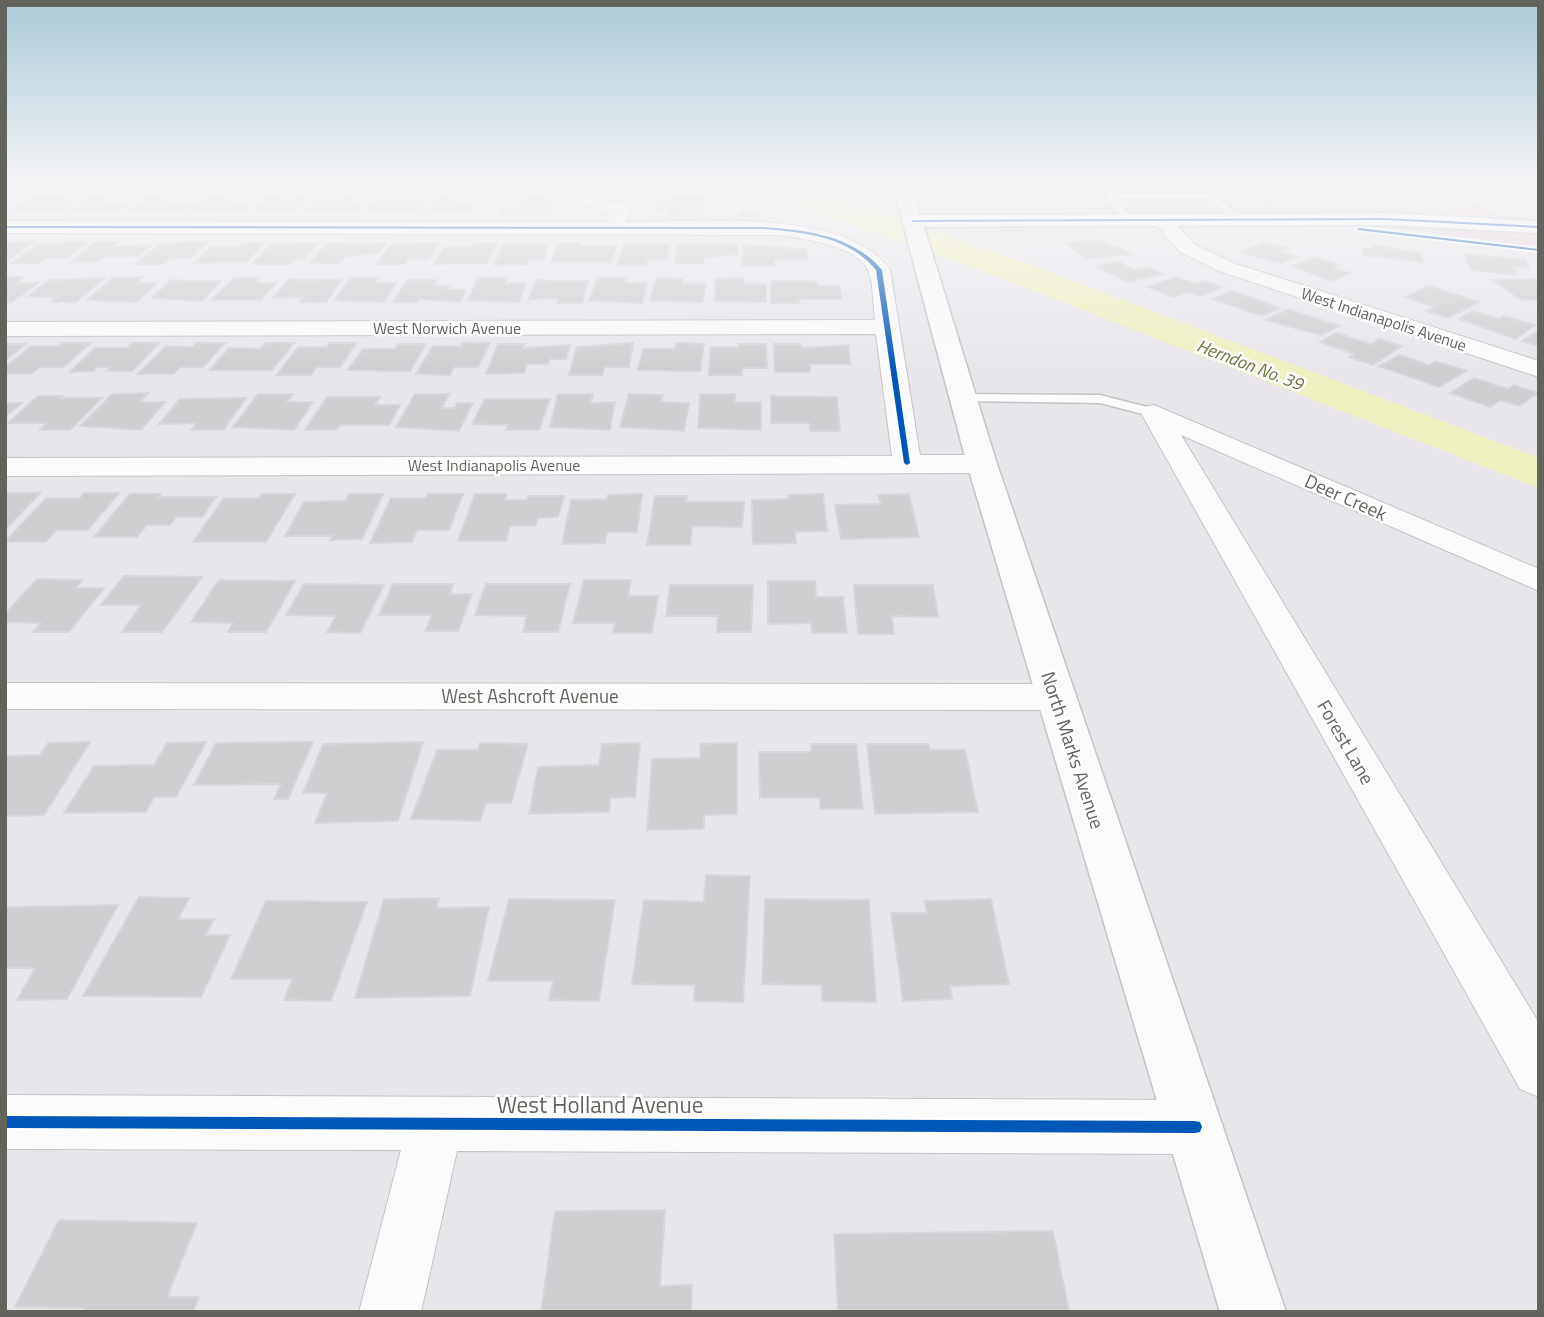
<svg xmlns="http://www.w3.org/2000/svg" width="1544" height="1317" font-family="'Titillium Web',sans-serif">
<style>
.green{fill:#e5d3dc}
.water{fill:#eff0bf}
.building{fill:#cfcfd2;stroke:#d7d6da;stroke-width:2}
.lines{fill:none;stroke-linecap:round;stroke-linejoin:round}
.lane-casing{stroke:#c4c4c4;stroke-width:3}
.street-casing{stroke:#c4c4c4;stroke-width:2}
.secondary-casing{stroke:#c4c4c3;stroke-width:3}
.lane{fill:#fcfbfc;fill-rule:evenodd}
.street{fill:#fcfbfc;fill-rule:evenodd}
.secondary{fill:#fcfbfc;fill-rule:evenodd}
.cycleway-casing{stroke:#fff;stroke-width:4}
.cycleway{fill:#0057b8;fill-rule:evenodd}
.labels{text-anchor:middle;stroke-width:5;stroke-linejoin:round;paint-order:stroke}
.far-street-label{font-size:16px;fill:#62635c;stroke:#fff}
.far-water-label{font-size:18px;font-style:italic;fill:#6d7338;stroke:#fff}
.street-label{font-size:19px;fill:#62635c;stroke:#fff}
.near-street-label{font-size:23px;fill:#62635c;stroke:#fff}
</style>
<rect width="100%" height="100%" fill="#e8e6eb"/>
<g class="green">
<polygon points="930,186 1450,186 1496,216 1320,210 950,211 936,207"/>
<polygon points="1321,223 1406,223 1539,231 1539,247 1418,231"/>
</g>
<polygon class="water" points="740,186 808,186 1042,269 1539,458 1539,488 1001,278"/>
<g class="building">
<polygon points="624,186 670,186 664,188 672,190 654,195"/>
<polygon points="321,193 343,193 340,197 355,197 349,202 366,203 357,213 301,212"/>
<polygon points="29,196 72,198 67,201 76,201 62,211 5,213"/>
<polygon points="87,196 113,196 104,203 133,202 121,212 65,212"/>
<polygon points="149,196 167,196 161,201 192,204 182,212 126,212"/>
<polygon points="294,196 312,196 294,213 252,210 267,197 291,199"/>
<polygon points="526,196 548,196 545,202 553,202 550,208 554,208 550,215 498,215 502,208 518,209"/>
<polygon points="706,196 712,209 696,210 698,215 670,217 668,211 659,212 655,199"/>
<polygon points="207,197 233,197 228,201 253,204 244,212 186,213"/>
<polygon points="436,197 455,197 452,202 480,202 474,211 424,214"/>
<polygon points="374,200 429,200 418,213 363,211"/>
<polygon points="740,211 761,211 761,216 739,216"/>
<polygon points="1101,240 1112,248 1120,247 1130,254 1086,259 1066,243"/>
<polygon points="11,242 34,242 5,262 5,246"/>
<polygon points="65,242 88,242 66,258 46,258 38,264 11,263 38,244 62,245"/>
<polygon points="95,242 118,242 114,246 151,245 139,256 105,256 98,262 71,262"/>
<polygon points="184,242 207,242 190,258 169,259 164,264 136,264 158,245"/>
<polygon points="265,242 247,262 194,263 211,247 239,247 243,243"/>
<polygon points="1264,242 1289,249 1281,252 1297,257 1281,264 1240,252"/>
<polygon points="296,243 318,243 304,259 295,259 291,264 252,264 270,245"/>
<polygon points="327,243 348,243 346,245 386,243 378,253 346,257 340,263 309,263"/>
<polygon points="416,243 439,243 429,259 408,259 405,264 376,264 391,245"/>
<polygon points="474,243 497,243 487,263 434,264 444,247 472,247"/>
<polygon points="549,243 543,260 529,260 527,264 494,265 503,245"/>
<polygon points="558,243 580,243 579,246 616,246 611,262 551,262"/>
<polygon points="648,243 670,244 666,260 647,260 646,265 617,265 624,245"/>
<polygon points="677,244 738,245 738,254 703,258 703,263 675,263"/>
<polygon points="744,245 806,249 807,260 774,260 774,266 742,266"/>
<polygon points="1372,245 1421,253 1423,262 1364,255 1363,248 1373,249"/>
<polygon points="1465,254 1525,260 1529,268 1513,267 1517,275 1471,270"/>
<polygon points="1314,257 1340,265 1333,268 1350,273 1331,281 1293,266"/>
<polygon points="1117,261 1134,270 1148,267 1163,274 1128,282 1095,266"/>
<polygon points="5,277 24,277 16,283 38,283 12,302 5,302"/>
<polygon points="142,277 136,283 157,283 136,302 87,300 113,278"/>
<polygon points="1176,277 1196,284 1205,281 1223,287 1200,296 1188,292 1174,297 1147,287"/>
<polygon points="104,278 76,302 52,302 58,297 27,297 50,280"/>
<polygon points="234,278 260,278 255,283 276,283 261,300 211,300"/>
<polygon points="351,278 379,278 375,283 396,283 384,302 335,300"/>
<polygon points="478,278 507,278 505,284 526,283 519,302 468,300"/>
<polygon points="598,278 626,278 625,283 647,283 642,303 589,300"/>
<polygon points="657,278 683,279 682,284 706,284 702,302 650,300"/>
<polygon points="744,278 744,284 766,284 766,302 715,301 716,279"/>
<polygon points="289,279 307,280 342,279 326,302 300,302 304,297 273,298"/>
<polygon points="1539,279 1539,285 1534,285 1539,288 1539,300 1521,300 1493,280"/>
<polygon points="171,280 187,281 221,281 202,301 152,298"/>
<polygon points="407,280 436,280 433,286 450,286 447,290 466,290 460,302 419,299 418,302 393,302"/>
<polygon points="536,280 555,281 588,281 582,303 557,303 559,298 529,299"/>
<polygon points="771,281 804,281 817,282 818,286 839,286 842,299 799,299 800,303 771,303"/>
<polygon points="1429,286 1480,302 1448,318 1426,311 1435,307 1405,297"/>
<polygon points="1232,291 1280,308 1262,316 1213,299"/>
<polygon points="1288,309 1339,326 1321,335 1265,320"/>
<polygon points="1472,311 1499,319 1503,316 1535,325 1516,339 1459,319"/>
<polygon points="1536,332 1539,333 1539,346 1522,341"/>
<polygon points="1336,333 1371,344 1379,339 1402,346 1373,365 1349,357 1354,354 1320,342"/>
<polygon points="62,343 91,343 63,367 40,367 31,374 5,374 5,367 31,346 59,346"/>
<polygon points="132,343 159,343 132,371 107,371 111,367 97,367 93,371 70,372 95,348 127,348"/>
<polygon points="196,343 225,343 203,367 180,367 173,374 138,374 166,346 193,347"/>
<polygon points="266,343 294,343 272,370 210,370 229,348 261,349"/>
<polygon points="329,343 356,343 340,367 316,367 311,375 277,375 298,347 327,347"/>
<polygon points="462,343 490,343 478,367 454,367 450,375 416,374 433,346 461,346"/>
<polygon points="633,343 629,367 604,367 602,375 569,375 577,347"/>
<polygon points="676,343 704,344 700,371 638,370 643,349 675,349"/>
<polygon points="5,344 26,344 5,361"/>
<polygon points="398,344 426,344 410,371 348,370 363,349 395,349"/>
<polygon points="498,344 525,344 523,348 570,345 566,359 549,359 548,364 527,364 524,373 486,374"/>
<polygon points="739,344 766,344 767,368 742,368 742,375 709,375 711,347 739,347"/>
<polygon points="774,344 801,344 802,348 848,345 850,364 810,364 810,372 775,372"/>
<polygon points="1400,355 1429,365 1436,361 1466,371 1439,387 1379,366"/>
<polygon points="1474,378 1508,389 1514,385 1538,393 1519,406 1501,400 1490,407 1450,393"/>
<polygon points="148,393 140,402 165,402 141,430 80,426 112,394"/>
<polygon points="258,394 293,394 287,402 313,402 294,430 233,427"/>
<polygon points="415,394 449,394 442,408 455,408 457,403 473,403 459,431 396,427"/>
<polygon points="558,394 593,394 590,403 615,402 610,430 550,427"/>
<polygon points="629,394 663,395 661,402 689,403 684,431 620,427"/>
<polygon points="700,394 735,394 735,402 761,402 761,430 698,428"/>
<polygon points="38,396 62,396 60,398 102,398 70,430 40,430 46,423 8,423"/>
<polygon points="771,396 837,397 840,431 810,431 809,423 771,423"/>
<polygon points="327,397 380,397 375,405 400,405 389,425 340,425 336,430 305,430"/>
<polygon points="246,398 223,430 191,430 196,423 159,424 180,399"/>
<polygon points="485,399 550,399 539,430 506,430 508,425 472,424"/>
<polygon points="5,403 22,403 5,417"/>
<polygon points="5,493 40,493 5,530"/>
<polygon points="84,493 119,493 88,530 57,530 45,542 5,542 46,498 80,498"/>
<polygon points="130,494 161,494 158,497 216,497 202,517 176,517 170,525 147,525 137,537 94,537"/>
<polygon points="262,494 295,494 266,542 193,542 224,498 259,498"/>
<polygon points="349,494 383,494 362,539 331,540 333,536 285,536 304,502 345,501"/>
<polygon points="428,494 463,494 449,530 417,530 412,542 370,543 391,498 426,498"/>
<polygon points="475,494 506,494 505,500 527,500 528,496 564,496 558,517 538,518 535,526 510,526 506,541 458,541"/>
<polygon points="642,494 637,532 607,532 605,543 562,544 571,500 607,499 608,495"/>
<polygon points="823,494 827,531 795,532 796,543 753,544 752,500 788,499 788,495"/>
<polygon points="909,494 919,537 841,539 835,505 881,504 878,495"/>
<polygon points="655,496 687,496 686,502 744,502 742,527 692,526 690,545 647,545"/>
<polygon points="124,576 202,577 162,632 122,632 141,605 101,605"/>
<polygon points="37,579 82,580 76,588 104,588 69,632 33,632 41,623 5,622 5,614"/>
<polygon points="219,580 295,581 266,632 228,632 233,623 191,622"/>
<polygon points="584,580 631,580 628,596 658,596 652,633 613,633 615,623 573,623"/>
<polygon points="768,581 815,581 816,597 843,597 847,633 812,633 811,623 768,624"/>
<polygon points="304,584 384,585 360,633 327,632 336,616 286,615"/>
<polygon points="393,584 453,584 450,594 472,594 458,631 425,631 432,615 379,615"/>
<polygon points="486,584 570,584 558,632 523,632 527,616 475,615"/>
<polygon points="670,585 753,585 751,632 717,632 718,616 666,616"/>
<polygon points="854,585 933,585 938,617 892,616 894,634 858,634"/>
<polygon points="90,742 44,815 5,816 5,756 40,755 48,743"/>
<polygon points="206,742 176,797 154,797 146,812 64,813 94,766 154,765 167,743"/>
<polygon points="313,742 288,799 274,799 281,784 194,785 216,743"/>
<polygon points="423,742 398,821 315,823 327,793 303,793 323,744"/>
<polygon points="480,743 528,744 511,803 486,803 480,821 411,819 437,750 478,750"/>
<polygon points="640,743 635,797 610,798 609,812 529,814 538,767 599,765 602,744"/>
<polygon points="737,743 737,814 704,815 704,829 647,830 652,759 700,758 700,744"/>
<polygon points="811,744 856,744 863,809 820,809 820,798 760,798 759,752 811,752"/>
<polygon points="867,744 928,744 930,750 965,750 978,812 875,814"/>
<polygon points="706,875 750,876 743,1002 694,1001 695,985 632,984 644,900 704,902"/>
<polygon points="139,897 189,898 178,919 214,919 205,935 230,935 201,997 83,996"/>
<polygon points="439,898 437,908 489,907 470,996 355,998 384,899"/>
<polygon points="509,899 615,900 599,1001 549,1000 553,981 488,981"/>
<polygon points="765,899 869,900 876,1002 822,1001 822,985 762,984"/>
<polygon points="991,899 1009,984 950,986 952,999 903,1001 891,913 927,913 925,901"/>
<polygon points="266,901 367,902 331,1001 284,1000 292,979 231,979"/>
<polygon points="118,905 67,999 17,1000 35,968 5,968 5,907"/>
<polygon points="665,1210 660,1286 692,1285 691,1312 541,1312 555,1211"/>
<polygon points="59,1220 197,1223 167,1297 199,1297 193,1312 84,1312 86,1308 15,1307"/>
<polygon points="1053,1231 1069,1312 838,1312 834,1234"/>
</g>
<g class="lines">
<g class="lane-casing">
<g id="lane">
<polygon points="1110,193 1214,193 1245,222 1236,224 1211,199 1117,199 1133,221 1128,224 1124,223 1105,196"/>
<polygon points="964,394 1100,395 1159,410 1161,413 1154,417 1100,403 959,401 959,395"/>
</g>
</g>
<g class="street-casing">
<g id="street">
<path d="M549,186H573L627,207L629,211L626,222C696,222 846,207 890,270L920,455H982L992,458L997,464L992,470L982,473L5,476V458L892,456L876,334L5,336V322L875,320C873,306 874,283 868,270C856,245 801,238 777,235L5,233V221L607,222L610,214L552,190Z"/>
<polygon points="1163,215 1170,217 1194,244 1233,263 1539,361 1539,377 1219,271 1180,252 1153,221"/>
<polygon points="1154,405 1539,569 1539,591 1181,435 1539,1023 1539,1097 1520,1089 1141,413 1144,407"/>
<polygon points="5,683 1055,684 1069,688 1074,697 1069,706 1055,710 5,709"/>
<polygon points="5,1095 1195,1100 1215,1108 1223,1127 1215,1146 1195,1154 457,1151 421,1312 359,1312 401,1150 5,1149"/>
</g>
</g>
<g class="secondary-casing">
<polygon id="secondary" points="893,186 911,186 920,215 1386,213 1539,221 1539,233 1386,225 924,227 997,464 1286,1312 1220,1312 967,464"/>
</g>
<use href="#lane" class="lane"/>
<use href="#street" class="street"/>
<use href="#secondary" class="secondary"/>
<g class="cycleway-casing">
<g id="cycleway">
<polygon points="1386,218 1539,226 1539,228 1386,220 913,222 911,221 913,220"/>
<path d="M5,226L763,227C805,230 853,235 882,270L910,463L907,465L904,463L876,270C849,237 804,232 763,229L5,228Z"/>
<polygon points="1359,228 1539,249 1539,251 1357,230 1357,229"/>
<polygon points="5,1116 1195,1121 1200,1122 1202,1127 1200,1132 1195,1133 5,1128"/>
</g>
</g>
<use href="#cycleway" class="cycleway"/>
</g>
<linearGradient id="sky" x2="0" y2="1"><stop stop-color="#abccd8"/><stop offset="0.5" stop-color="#f5f4f6"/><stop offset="1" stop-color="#f5f4f6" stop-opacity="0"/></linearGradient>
<rect width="1544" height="370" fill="url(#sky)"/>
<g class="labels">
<g class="far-street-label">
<text transform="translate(1384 319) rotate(18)" y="6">West Indianapolis Avenue</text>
<text x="447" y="334">West Norwich Avenue</text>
<text x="494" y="471">West Indianapolis Avenue</text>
</g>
<g class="far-water-label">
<text transform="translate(1250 365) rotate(21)" y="6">Herndon No. 39</text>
</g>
<g class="street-label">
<text transform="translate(1346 497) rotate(24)" y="7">Deer Creek</text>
<text x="530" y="703">West Ashcroft Avenue</text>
<text transform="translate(1346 742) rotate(60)" y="7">Forest Lane</text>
<text transform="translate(1073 750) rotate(72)" y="7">North Marks Avenue</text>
</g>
<g class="near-street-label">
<text x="600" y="1113">West Holland Avenue</text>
</g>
</g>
<rect width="1544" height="1317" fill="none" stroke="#62635c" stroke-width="14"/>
</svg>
